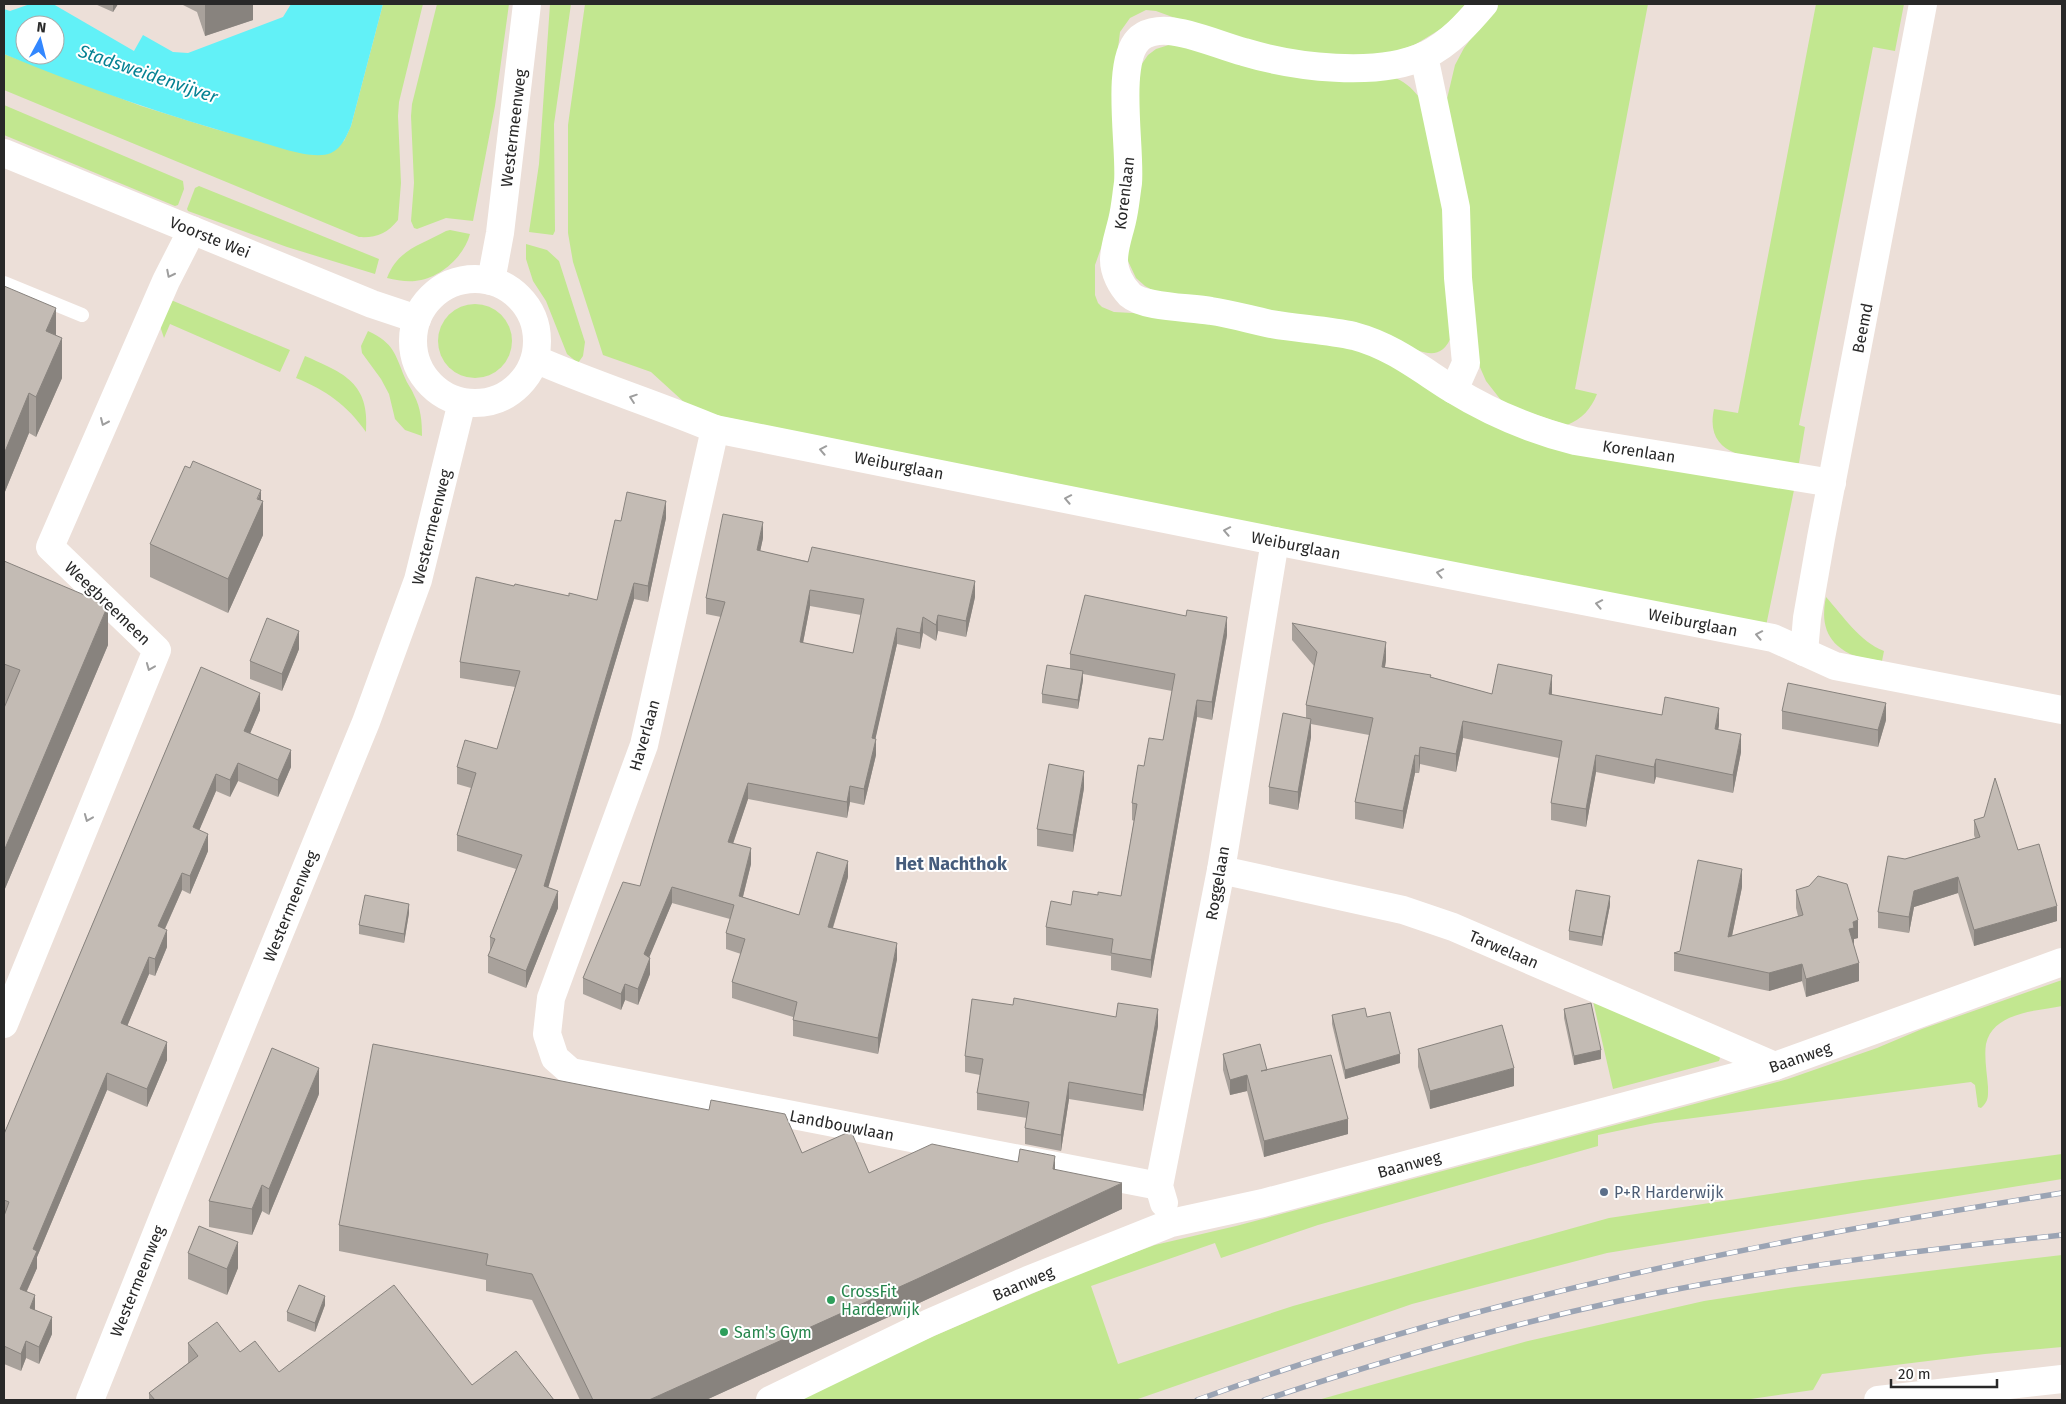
<svg xmlns="http://www.w3.org/2000/svg" width="2066" height="1404" font-family="'Fira Sans',sans-serif">
<style>
.green{fill:#c2e790}
.water{fill:#62f1f7;fill-rule:evenodd}
.lines{fill:none;stroke-linecap:round;stroke-linejoin:round}
.lane{stroke:#fff;stroke-width:14}
.street{stroke:#fff;stroke-width:28}
.secondary{stroke:#fff;stroke-width:28}
.rail-casing{stroke:#9ba4b4;stroke-width:5.5}
.rail{stroke:#fff;stroke-width:4;stroke-dasharray:11;stroke-linecap:butt}
.wall{fill:#a8a19b;fill-rule:evenodd}
.shaded-wall{fill:#88837e}
.building{fill:#c3bbb4;stroke:#88837e;fill-rule:evenodd}
.oneway{stroke:#9e9e9e}
.service-dot{fill:#5c6f8a;stroke:#fff;stroke-width:2}
.leisure-dot{fill:#2e9e5b;stroke:#fff;stroke-width:2}
.labels{text-anchor:middle;stroke-width:4;stroke-linejoin:round;paint-order:stroke}
.street-label{font-size:16px;fill:#282828;stroke:#fff}
.service-label{font-size:16px;fill:#4e5e75;stroke:#fff;text-anchor:start}
.leisure-label{font-size:16px;fill:#27864d;stroke:#fff;text-anchor:start}
.water-label{font-size:18px;font-style:italic;fill:#058293;stroke:#fff}
.neighbourhood-label{font-size:18px;font-weight:bold;fill:#465c7c;stroke:#fff}
</style>
<rect width="100%" height="100%" fill="#ecdfd8"/>
<g class="green">
<path d="M383,4H423L399,102L398,116L401,183L398,220C387,234 376,238 359,237L4,90V54L141,106L215,129L314,155L344,141L351,126Z"/>
<polygon points="437,4 509,4 495,106 473,221 446,218 417,229 414,228 411,221 414,183 411,116 412,104"/>
<polygon points="550,4 571,4 554,124 555,231 553,235 529,232 539,164"/>
<polygon points="585,4 1469,4 1449,24 1416,44 1393,53 1345,57 1270,47 1200,27 1156,11 1146,10 1130,18 1120,32 1113,89 1118,171 1106,234 1095,265 1095,295 1098,303 1102,307 1114,312 1151,314 1368,351 1445,398 1794,490 1766,626 714,415 685,403 651,372 603,355 573,262 568,233 568,125"/>
<path d="M1497,4H1648L1575,389L1597,394C1591,409 1582,419 1567,425L1504,404L1486,381L1479,365L1474,332L1470,251L1446,103L1455,65L1464,48Z"/>
<path d="M1816,4H1904L1895,51L1873,47L1799,425L1805,427L1799,463L1791,464C1757,458 1703,460 1714,409L1738,413Z"/>
<path d="M1175,43L1391,76C1404,81 1411,87 1419,97L1442,205L1446,243L1452,335C1442,361 1425,354 1405,345L1156,292L1145,286L1136,278L1127,259L1138,143L1139,68L1148,55L1156,49Z"/>
<polygon points="4,105 183,181 184,189 178,205 175,206 4,135"/>
<polygon points="199,186 379,259 375,274 287,247 188,211 187,209 195,188"/>
<path d="M450,230L470,234C464,257 439,279 415,281C406,282 396,280 387,278C398,249 421,245 446,231Z"/>
<polygon points="526,244 547,250 559,261 585,342 583,356 578,363 567,354 546,301 533,281 526,259"/>
<polygon points="171,300 290,350 280,372 170,324 164,338 160,326"/>
<circle cx="475" cy="341" r="37"/>
<path d="M368,331C394,343 395,354 405,378C407,384 412,389 414,395C421,408 422,422 422,436L405,430L395,419L389,394L381,379L362,353L361,346Z"/>
<path d="M305,356C344,373 370,383 366,432C347,405 326,390 296,378Z"/>
<path d="M1826,597C1844,617 1859,641 1884,651L1882,661C1872,659 1859,658 1850,654C1825,641 1821,622 1826,597Z"/>
<path d="M2062,980V1006C2037,1011 1993,1012 1986,1044C1984,1057 1987,1073 1988,1087C1988,1096 1989,1101 1981,1108L1978,1107L1975,1085L1971,1082L1655,1123L1598,1135V1146L1318,1225L1221,1258L1215,1243L1091,1286L1118,1364L1293,1306L1609,1218L1863,1180L2062,1154V1179L1607,1253L1412,1304L1135,1400H796L883,1358L1087,1270L1155,1245L1236,1226L1788,1079L1877,1048L1922,1029Z"/>
<polygon points="1593,1001 1718,1054 1720,1058 1719,1061 1613,1089"/>
<polygon points="2062,1255 2062,1347 1985,1354 1822,1374 1813,1390 1744,1400 1318,1400 1528,1341 1704,1301 1795,1287"/>
</g>
<path class="water" d="M30,4H53L134,51L143,35L173,52L188,53L283,17L291,4H383L351,126C347,135 342,148 331,153C312,161 273,145 253,140C168,116 85,88 4,54V9L10,11ZM25,25H55V55H25Z"/>
<g class="lines">
<polyline class="lane" points="4,283 82,315"/>
<g class="street">
<path d="M1484,4C1467,24 1450,43 1426,55C1377,78 1294,67 1244,52C1221,46 1193,33 1169,31C1159,30 1145,32 1138,40C1115,64 1131,149 1128,183C1126,196 1125,209 1122,221C1119,234 1114,247 1114,260C1114,272 1121,286 1130,295C1145,308 1190,307 1211,311C1232,314 1251,320 1271,324C1299,329 1327,330 1354,336C1392,346 1420,369 1452,389C1491,413 1531,430 1575,441L1832,483"/>
<polyline points="1424,56 1456,208 1458,278 1466,363 1454,390"/>
<polyline points="4,153 372,304 417,319"/>
<path d="M535,359C594,385 656,404 715,429L1275,541L1773,638L1835,666L2062,710"/>
<polyline points="715,429 644,745 551,998 547,1034 555,1058 571,1072 1159,1186"/>
<polyline points="1804,652 1807,618 1821,538 1923,4"/>
<polyline points="1221,870 1403,910 1453,927 1775,1066"/>
<polyline points="4,1024 157,650 50,547 166,281 192,230"/>
<polyline points="1164,1203 1159,1186 1221,870 1275,541"/>
<polyline points="770,1400 929,1323 1028,1280 1171,1223 1263,1203 1775,1066 2062,962"/>
<polyline points="1878,1400 2062,1379"/>
</g>
<g class="secondary">
<circle cx="475" cy="341" r="62"/>
<polyline points="491,281 500,233 527,4"/>
<polyline points="90,1400 168,1205 366,722 418,580 462,402"/>
</g>
<g class="rail-casing">
<g id="rail">
<path d="M1197,1400C1477,1298 1769,1240 2062,1193"/>
<path d="M1264,1400C1408,1352 1555,1311 1704,1284C1823,1262 1942,1248 2062,1235"/>
</g>
</g>
<use href="#rail" class="rail"/>
</g>
<g class="wall">
<polygon points="95,4 118,4 113,12"/>
<polygon points="181,4 253,4 253,20 205,36 197,12"/>
<polygon points="4,286 56,335 62,378 36,437 29,433 4,494"/>
<polygon points="261,501 263,535 228,613 150,577 150,544"/>
<polygon points="666,518 648,602 634,599 548,887 558,908 526,988 488,973 488,956 490,952 490,937 516,869 457,851 457,835 471,788 457,784 457,767 497,749 515,687 460,678 460,662 514,586 569,596 597,600 621,521"/>
<path d="M763,538L760,551L975,597L966,637L938,631L936,641L923,633L920,649L897,644L875,739L876,755L864,805L850,802L847,818L748,799L733,844L751,864L743,897L799,915L848,877L833,928L897,959L878,1054L793,1036V1017L732,998V982L741,954L726,949V933L730,919L672,903L649,957L650,974L638,1005L625,1000L621,1010L583,994V978L640,886L721,617L706,614V598ZM810,606L861,615L853,653L803,643Z"/>
<polygon points="4,561 108,645 4,891 4,708 5,704 4,703"/>
<polygon points="1292,623 1386,660 1385,667 1431,677 1492,694 1552,692 1552,695 1719,725 1718,730 1741,752 1733,793 1656,777 1654,784 1596,772 1586,827 1551,820 1551,803 1559,758 1463,738 1456,772 1420,764 1419,773 1415,773 1403,829 1355,819 1355,802 1369,735 1311,724 1311,737 1298,810 1269,804 1269,787 1306,718 1306,705 1314,666 1292,640"/>
<polygon points="1227,635 1212,720 1197,717 1151,978 1111,970 1111,956 1046,945 1046,927 1071,905 1098,895 1121,896 1134,821 1132,820 1132,803 1144,766 1163,740 1172,691 1083,674 1083,680 1078,709 1042,703 1042,694 1070,669 1070,654"/>
<polygon points="299,649 282,691 250,679 250,661"/>
<polygon points="201,667 260,710 250,733 291,767 278,797 238,781 230,797 216,791 199,830 208,851 190,894 182,890 165,929 167,947 155,976 149,974 127,1026 167,1060 147,1107 107,1090 37,1257 37,1268 27,1291 35,1310 52,1334 39,1364 26,1358 21,1371 4,1364 4,1134"/>
<polygon points="1782,711 1886,720 1878,747 1782,729"/>
<polygon points="1084,788 1073,852 1037,846 1037,829"/>
<polygon points="1974,820 2018,850 2057,921 1974,946 1958,893 1914,907 1909,933 1878,928 1878,912 1905,859 1975,838 1974,835"/>
<polygon points="1742,887 1732,936 1798,916 1796,908 1796,890 1858,938 1854,939 1854,946 1859,981 1806,997 1802,981 1769,991 1674,971 1674,953 1680,951"/>
<polygon points="1610,905 1602,946 1569,940 1569,931"/>
<polygon points="409,913 404,943 359,934 359,925"/>
<polygon points="1564,1009 1601,1059 1574,1065 1564,1018"/>
<polygon points="1332,1015 1367,1017 1400,1063 1345,1079 1332,1024"/>
<polygon points="1158,1026 1143,1111 1069,1099 1061,1151 1025,1144 1025,1128 1027,1118 977,1110 977,1093 980,1075 965,1072 965,1056"/>
<polygon points="1418,1049 1514,1086 1430,1109 1418,1067"/>
<polygon points="1223,1054 1267,1070 1348,1134 1264,1157 1247,1091 1230,1095 1223,1070"/>
<polygon points="319,1094 269,1215 262,1211 252,1235 209,1227 209,1201"/>
<polygon points="802,1153 869,1173 1055,1169 1122,1209 917,1304 706,1400 580,1400 532,1300 486,1291 486,1280 339,1251 339,1225"/>
<polygon points="188,1253 238,1268 227,1295 188,1279"/>
<polygon points="325,1305 315,1332 287,1321 287,1312"/>
<polygon points="188,1343 240,1352 279,1372 472,1385 554,1400 149,1400 149,1393 188,1363"/>
</g>
<g class="shaded-wall">
<polygon points="113,4 118,4 113,12"/>
<polygon points="205,4 253,4 253,20 205,36"/>
<polygon points="56,308 56,348 46,331"/>
<polygon points="62,338 62,378 36,437 36,397"/>
<polygon points="29,393 29,433 4,494 4,454"/>
<polygon points="261,490 261,504 263,501 263,535 228,613 228,579"/>
<polygon points="666,501 666,518 648,602 648,586"/>
<polygon points="763,522 763,538 757,566 757,550"/>
<polygon points="975,581 975,597 966,637 966,621"/>
<polygon points="634,583 634,599 544,902 544,886"/>
<polygon points="810,590 810,606 800,658 800,642"/>
<polygon points="108,605 108,645 4,891 4,851"/>
<polygon points="938,615 938,631 936,641 936,625"/>
<polygon points="923,617 923,633 920,649 920,633"/>
<polygon points="1227,617 1227,635 1212,720 1212,702"/>
<polygon points="897,628 897,644 872,754 872,738"/>
<polygon points="299,631 299,649 282,691 282,674"/>
<polygon points="1386,642 1386,660 1382,684 1382,667"/>
<polygon points="1083,671 1083,680 1078,709 1078,700"/>
<polygon points="1552,675 1552,692 1549,712 1549,694"/>
<polygon points="260,693 260,710 244,748 244,731"/>
<polygon points="1197,700 1197,717 1151,978 1151,960"/>
<polygon points="1886,703 1886,720 1878,747 1878,730"/>
<polygon points="1719,708 1719,725 1715,747 1715,729"/>
<polygon points="1311,719 1311,737 1298,810 1298,792"/>
<polygon points="1463,721 1463,738 1456,772 1456,754"/>
<polygon points="1741,734 1741,752 1733,793 1733,775"/>
<polygon points="876,739 876,755 864,805 864,789"/>
<polygon points="1420,747 1420,764 1419,773 1419,756"/>
<polygon points="291,750 291,767 278,797 278,780"/>
<polygon points="1415,755 1415,773 1403,829 1403,811"/>
<polygon points="1596,755 1596,772 1586,827 1586,809"/>
<polygon points="1656,759 1656,777 1654,784 1654,767"/>
<polygon points="238,763 238,781 230,797 230,780"/>
<polygon points="1084,771 1084,788 1073,852 1073,835"/>
<polygon points="216,774 216,791 193,845 193,827"/>
<polygon points="748,783 748,799 728,858 728,842"/>
<polygon points="850,786 850,802 847,818 847,802"/>
<polygon points="208,834 208,851 190,894 190,876"/>
<polygon points="751,848 751,864 739,912 739,896"/>
<polygon points="848,861 848,877 828,943 828,927"/>
<polygon points="1742,869 1742,887 1728,955 1728,937"/>
<polygon points="182,873 182,890 158,944 158,926"/>
<polygon points="1958,877 1958,893 1914,907 1909,933 1909,917 1914,891"/>
<polygon points="672,887 672,903 644,970 644,954"/>
<polygon points="558,891 558,908 526,988 526,971"/>
<polygon points="1610,896 1610,905 1602,946 1602,937"/>
<polygon points="409,904 409,913 404,943 404,934"/>
<polygon points="2057,906 2057,921 1974,946 1974,930"/>
<polygon points="1858,920 1858,938 1854,939 1854,945 1849,947 1849,929 1853,922"/>
<polygon points="167,930 167,947 155,976 155,959"/>
<polygon points="897,943 897,959 878,1054 878,1038"/>
<polygon points="149,957 149,974 121,1041 121,1023"/>
<polygon points="650,958 650,974 638,1005 638,989"/>
<polygon points="1859,963 1859,981 1806,997 1806,979"/>
<polygon points="1802,964 1802,981 1769,991 1769,973"/>
<polygon points="625,984 625,1000 621,1010 621,994"/>
<polygon points="1158,1009 1158,1026 1143,1111 1143,1095"/>
<polygon points="167,1042 167,1060 147,1107 147,1089"/>
<polygon points="1601,1050 1601,1059 1574,1065 1574,1056"/>
<polygon points="1400,1054 1400,1063 1345,1079 1345,1070"/>
<polygon points="319,1068 319,1094 269,1215 269,1189"/>
<polygon points="1514,1068 1514,1086 1430,1109 1430,1091"/>
<polygon points="107,1073 107,1090 37,1257 37,1268 20,1306 20,1289 33,1249"/>
<polygon points="1247,1075 1247,1091 1230,1095 1230,1080"/>
<polygon points="1069,1082 1069,1099 1061,1151 1061,1135"/>
<polygon points="1348,1119 1348,1134 1264,1157 1264,1141"/>
<polygon points="1055,1156 1055,1182 1053,1169"/>
<polygon points="1122,1183 1122,1209 917,1304 706,1400 649,1400"/>
<polygon points="262,1185 262,1211 252,1235 252,1209"/>
<polygon points="238,1242 238,1268 227,1295 227,1269"/>
<polygon points="35,1295 35,1312 30,1308"/>
<polygon points="325,1296 325,1305 315,1332 315,1323"/>
<polygon points="52,1317 52,1334 39,1364 39,1347"/>
<polygon points="26,1341 26,1358 21,1371 21,1354"/>
</g>
<g class="building">
<polygon points="4,286 56,308 46,331 62,338 36,397 29,393 4,454"/>
<polygon points="193,461 261,490 257,499 263,501 228,579 150,544 185,466 190,468"/>
<polygon points="627,492 666,501 648,586 634,583 544,886 558,891 526,971 488,956 495,939 490,937 522,855 457,835 476,773 457,767 465,740 497,749 520,671 460,662 476,577 514,586 515,584 569,596 569,593 597,600 615,520 621,521"/>
<path d="M723,514L763,522L757,550L808,562L812,547L975,581L966,621L938,615L936,625L923,617L920,633L897,628L872,738L876,739L864,789L850,786L847,802L748,783L728,842L751,848L739,896L799,915L817,852L848,861L828,927L897,943L878,1038L793,1020L797,1002L732,982L745,939L726,933L734,905L672,887L644,954L650,958L638,989L625,984L621,994L583,978L623,882L640,886L725,602L706,598ZM810,590L864,599L853,653L800,642Z"/>
<polygon points="4,561 108,605 4,851 4,708 20,670 4,664"/>
<polygon points="1085,595 1186,616 1187,610 1227,617 1212,702 1197,700 1151,960 1111,953 1113,939 1046,927 1051,901 1071,905 1073,891 1098,895 1098,892 1121,896 1137,804 1132,803 1138,765 1144,766 1149,738 1163,740 1175,674 1070,654"/>
<polygon points="267,618 299,631 282,674 250,661"/>
<polygon points="1292,623 1386,642 1382,667 1431,675 1430,677 1492,694 1498,664 1552,675 1549,694 1662,715 1665,697 1719,708 1715,729 1741,734 1733,775 1656,759 1654,767 1596,755 1586,809 1551,803 1562,741 1463,721 1456,754 1420,747 1419,756 1415,755 1403,811 1355,802 1373,718 1306,705 1317,652"/>
<polygon points="1047,665 1083,671 1078,700 1042,694"/>
<polygon points="201,667 260,693 244,731 291,750 278,780 238,763 230,780 216,774 193,827 208,834 190,876 182,873 158,926 167,930 155,959 149,957 121,1023 167,1042 147,1089 107,1073 33,1249 37,1251 20,1289 35,1295 30,1308 52,1317 39,1347 26,1341 21,1354 4,1346 4,1216 9,1202 4,1200 4,1134"/>
<polygon points="1788,683 1886,703 1878,730 1782,711"/>
<polygon points="1283,713 1311,719 1298,792 1269,787"/>
<polygon points="1049,764 1084,771 1073,835 1037,829"/>
<polygon points="1995,778 2018,850 2039,844 2057,906 1974,930 1958,877 1914,891 1909,917 1878,912 1888,856 1905,859 1980,837 1974,820 1984,817"/>
<polygon points="1698,860 1742,869 1728,937 1803,915 1796,890 1809,886 1818,876 1847,884 1858,920 1853,922 1854,928 1849,929 1859,963 1806,979 1802,964 1769,973 1674,953 1680,951"/>
<polygon points="1576,890 1610,896 1602,937 1569,931"/>
<polygon points="365,895 409,904 404,934 359,925"/>
<polygon points="1014,998 1116,1017 1118,1003 1158,1009 1143,1095 1069,1082 1061,1135 1025,1128 1029,1102 977,1093 983,1059 965,1056 972,999 1013,1005"/>
<polygon points="1591,1003 1601,1050 1574,1056 1564,1009"/>
<polygon points="1365,1008 1367,1017 1390,1012 1400,1054 1345,1070 1332,1015"/>
<polygon points="1502,1025 1514,1068 1430,1091 1418,1049"/>
<polygon points="373,1044 709,1110 711,1100 785,1114 802,1153 851,1131 869,1173 932,1144 1018,1162 1020,1149 1055,1156 1053,1169 1122,1183 917,1279 649,1400 593,1400 532,1274 486,1265 488,1254 339,1225"/>
<polygon points="1260,1044 1267,1070 1261,1071 1331,1055 1348,1119 1264,1141 1247,1075 1230,1080 1223,1054"/>
<polygon points="272,1048 319,1068 269,1189 262,1185 252,1209 209,1201"/>
<polygon points="199,1226 238,1242 227,1269 188,1253"/>
<polygon points="299,1285 325,1296 315,1323 287,1312"/>
<polygon points="394,1285 472,1385 516,1351 554,1400 155,1400 149,1393 198,1356 188,1343 217,1322 240,1352 255,1341 279,1372"/>
</g>
<defs><path id="oneway-chevron" d="M-2-3.5L2.5 0L-2 3.5" fill="none" stroke-width="1.6" stroke-linecap="round" stroke-linejoin="round" transform="scale(1.25)"/></defs>
<g class="oneway">
<use href="#oneway-chevron" transform="translate(170 274) rotate(117)"/>
<use href="#oneway-chevron" transform="translate(633 398) rotate(-161)"/>
<use href="#oneway-chevron" transform="translate(104 422) rotate(114)"/>
<use href="#oneway-chevron" transform="translate(823 450) rotate(-169)"/>
<use href="#oneway-chevron" transform="translate(1068 499) rotate(-169)"/>
<use href="#oneway-chevron" transform="translate(1227 531) rotate(-169)"/>
<use href="#oneway-chevron" transform="translate(1440 573) rotate(-169)"/>
<use href="#oneway-chevron" transform="translate(1599 604) rotate(-169)"/>
<use href="#oneway-chevron" transform="translate(1759 635) rotate(-169)"/>
<use href="#oneway-chevron" transform="translate(150 667) rotate(112)"/>
<use href="#oneway-chevron" transform="translate(88 818) rotate(112)"/>
</g>
<circle class="service-dot" cx="1604" cy="1192" r="5"/>
<g class="leisure-dot">
<circle cx="831" cy="1300" r="5"/>
<circle cx="724" cy="1332" r="5"/>
</g>
<g class="labels">
<g class="street-label">
<text transform="translate(513 128) rotate(-83)" y="6">Westermeenweg</text>
<text transform="translate(1124 193) rotate(-83)" y="6">Korenlaan</text>
<text transform="translate(210 237) rotate(22)" y="6">Voorste Wei</text>
<text transform="translate(1862 328) rotate(-79)" y="6">Beemd</text>
<text transform="translate(1639 451) rotate(9)" y="6">Korenlaan</text>
<text transform="translate(899 465) rotate(11)" y="6">Weiburglaan</text>
<text transform="translate(431 527) rotate(-76)" y="6">Westermeenweg</text>
<text transform="translate(1296 545) rotate(11)" y="6">Weiburglaan</text>
<text transform="translate(108 603) rotate(44)" y="6">Weegbreemeen</text>
<text transform="translate(1693 622) rotate(11)" y="6">Weiburglaan</text>
<text transform="translate(644 735) rotate(-74)" y="6">Haverlaan</text>
<text transform="translate(1217 883) rotate(-80)" y="6">Roggelaan</text>
<text transform="translate(290 906) rotate(-68)" y="6">Westermeenweg</text>
<text transform="translate(1504 949) rotate(23)" y="6">Tarwelaan</text>
<text transform="translate(1800 1057) rotate(-19)" y="6">Baanweg</text>
<text transform="translate(842 1125) rotate(11)" y="6">Landbouwlaan</text>
<text transform="translate(1409 1164) rotate(-15)" y="6">Baanweg</text>
<text transform="translate(137 1281) rotate(-68)" y="6">Westermeenweg</text>
<text transform="translate(1023 1283) rotate(-23)" y="6">Baanweg</text>
</g>
<g class="service-label">
<text x="1614" y="1198">P+R Harderwijk</text>
</g>
<g class="leisure-label">
<text x="841" y="1297">CrossFit<tspan x="841" dy="18">Harderwijk</tspan></text>
<text x="734" y="1338">Sam's Gym</text>
</g>
<g class="water-label">
<text transform="translate(148 74) rotate(19)" y="6">Stadsweidenvijver</text>
</g>
<g class="neighbourhood-label">
<text x="951" y="870">Het Nachthok</text>
</g>
</g>
<rect width="2066" height="1404" fill="none" stroke="#282828" stroke-width="10"/>
<g transform="translate(40 40) rotate(7)"><circle r="24" fill="#ffffff" stroke="#a9a9a9"/>
<path d="M0-4L9 19L0 12L-9 19Z" fill="#3287ff"/>
<text y="-8" font-size="14" font-weight="bold" text-anchor="middle" fill="#282828">N</text>
</g>
<path d="M1891 1379v8h106v-8" fill="none" stroke="#282828" stroke-width="2.5"/>
<text x="1898" y="1379" font-size="15" fill="#282828" stroke="#ffffff" stroke-width="4" paint-order="stroke">20 m</text>
</svg>
